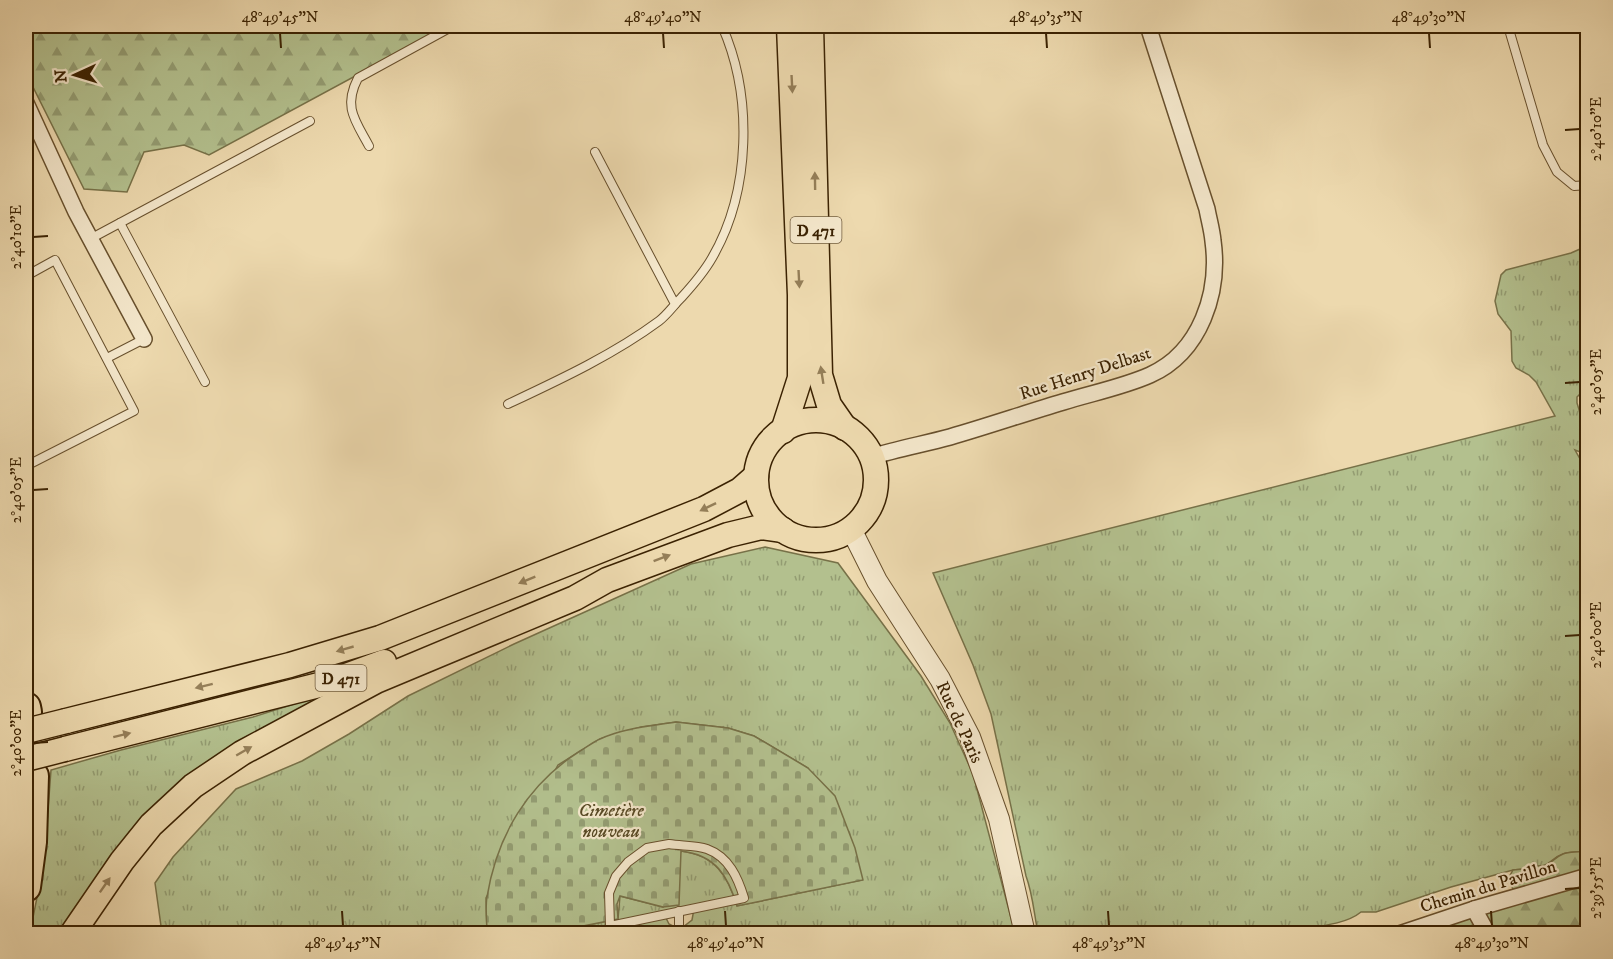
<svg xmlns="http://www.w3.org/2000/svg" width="1613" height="959" font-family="'IM FELL DW Pica',serif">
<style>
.grass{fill:url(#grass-tufts);stroke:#777148;stroke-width:1.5}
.forest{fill:url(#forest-firs);stroke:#777148;stroke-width:1.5}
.cemetery{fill:url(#cemetery-stones);stroke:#777148;stroke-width:1.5}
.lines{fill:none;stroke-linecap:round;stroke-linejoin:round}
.service-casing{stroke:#68502d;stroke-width:10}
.minor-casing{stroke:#68502d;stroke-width:18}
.tertiary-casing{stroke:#68502d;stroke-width:22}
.primary-casing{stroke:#3b2202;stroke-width:27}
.motorway-casing{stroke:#3b2202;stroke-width:32}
.service{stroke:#f3e6ca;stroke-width:8}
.minor{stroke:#f3e6ca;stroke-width:15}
.tertiary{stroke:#f3e6ca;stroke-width:20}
.primary{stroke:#edd9ae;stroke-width:24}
.motorway{stroke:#edd9ae;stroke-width:28}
.primary-bridge-casing{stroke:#3b2202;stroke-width:27;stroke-linecap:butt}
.primary-bridge{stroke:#edd9ae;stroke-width:24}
.oneway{fill:#947e58}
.ticks{fill:none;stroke:#3b2202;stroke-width:2}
.labels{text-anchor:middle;stroke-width:4.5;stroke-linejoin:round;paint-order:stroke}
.shield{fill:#f3e6ca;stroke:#725d3e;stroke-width:1.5}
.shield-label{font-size:16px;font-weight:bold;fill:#3b2202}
.street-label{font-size:18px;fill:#3b2202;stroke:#f3e6ca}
.park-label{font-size:18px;font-style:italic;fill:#594a25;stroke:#f3e6ca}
.neatline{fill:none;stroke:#3b2202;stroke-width:2}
.ticks-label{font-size:15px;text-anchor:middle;fill:#3b2202}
</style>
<defs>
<pattern id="grass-tufts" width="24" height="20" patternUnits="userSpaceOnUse" patternTransform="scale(1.5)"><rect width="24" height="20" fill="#b3c08e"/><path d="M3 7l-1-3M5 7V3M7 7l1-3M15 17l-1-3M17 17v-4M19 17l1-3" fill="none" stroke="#939c72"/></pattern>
<pattern id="forest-firs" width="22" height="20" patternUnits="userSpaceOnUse" patternTransform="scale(1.5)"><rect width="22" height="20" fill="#b3c08e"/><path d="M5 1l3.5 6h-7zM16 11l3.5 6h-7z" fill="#939c72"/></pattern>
<pattern id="cemetery-stones" width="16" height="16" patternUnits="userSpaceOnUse" patternTransform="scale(1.5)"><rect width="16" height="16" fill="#b3c08e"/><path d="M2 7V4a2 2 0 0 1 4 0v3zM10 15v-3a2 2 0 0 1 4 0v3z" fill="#939c72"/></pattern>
</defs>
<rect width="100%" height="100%" fill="#edd9ae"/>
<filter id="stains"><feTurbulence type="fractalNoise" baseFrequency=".00333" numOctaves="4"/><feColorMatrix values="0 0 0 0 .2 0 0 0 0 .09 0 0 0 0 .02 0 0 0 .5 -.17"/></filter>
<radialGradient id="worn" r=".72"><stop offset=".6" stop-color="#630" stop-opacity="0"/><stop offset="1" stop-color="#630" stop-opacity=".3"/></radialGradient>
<g class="grass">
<path d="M1587,246V408L1583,403V394H1580L1577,397V403L1587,436V447L1580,452L1575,450L1588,473L1587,850C1579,853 1571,851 1563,854C1548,859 1551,869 1531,865L1524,869L1513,870L1451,887L1376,912H1361C1349,922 1326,926 1311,927L1306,933H1038C1034,914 1033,895 1026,876L991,714L973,665L933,573L1555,416L1536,382L1529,375L1516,368L1512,361L1511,331L1498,314L1495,301L1501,275L1506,270L1571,253Z"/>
<path d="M765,547L838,563L921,676L950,723L973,774L1015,933H684L683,927L692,920L694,909L664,914L669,924L673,926L674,933H548L618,919L620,896L663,907L681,851C715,855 728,876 737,906L862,880L808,768L754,736L728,728L676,722L641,727L600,739L558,765L486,898L487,933H162L155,883L173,857L236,789L302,761L349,734L408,696L514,644L691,564Z"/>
<path d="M341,689L225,757L61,933L29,934C43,880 47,826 51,770L121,750L253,717Z"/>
</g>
<g class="forest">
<polygon points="47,26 448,26 209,155 184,145 144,152 127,192 84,189 26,73 26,37"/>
<path d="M1587,850V933L1402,934L1514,891L1508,879L1513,870L1524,869L1531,865C1553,869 1548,860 1563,854C1571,851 1579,853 1587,850Z"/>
</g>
<path class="cemetery" d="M676,722L728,728L754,736L808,768L835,796L855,848L863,880L737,906C728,876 716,855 681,851L679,905L663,907L620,896L617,904L618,919L548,933H487C487,922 485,908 487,897C497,835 528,784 580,751C587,747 593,742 600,739C623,728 651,726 676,722Z"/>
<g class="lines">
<g class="service-casing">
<g id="service">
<polyline points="1508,26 1543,145 1557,172 1574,186 1588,185"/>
<path d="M369,146C355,120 343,107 358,78L453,26"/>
<polyline points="595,152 675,304"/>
<polyline points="120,223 205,382"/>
<polyline points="90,239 310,121"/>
<polyline points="26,276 55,260 134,411 26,466"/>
<polyline points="107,358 144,339"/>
<path d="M508,404C559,380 613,355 659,321C667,315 674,305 681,298C692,286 704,272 712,258C751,191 753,96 722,26"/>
<path d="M669,844C681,846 696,845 707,849C729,857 738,878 744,898L610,926L609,893L616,876L628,862L647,848Z"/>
<polyline points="679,911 679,934"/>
</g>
</g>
<g class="minor-casing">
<g id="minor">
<polyline points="26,103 76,212 144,339"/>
<path d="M871,457C897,449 924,444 950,437C988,426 1026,413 1063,402C1092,393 1123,387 1150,375C1201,352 1220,292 1213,241C1212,230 1209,220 1207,209L1148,26"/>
<polyline points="1474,909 1488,934"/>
<polyline points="1399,934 1474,909 1588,876"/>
</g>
</g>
<g class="tertiary-casing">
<polyline id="tertiary" points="851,529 877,581 940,679 970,737 999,819 1025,934"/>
</g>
<g class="primary-casing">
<g id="primary">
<polyline points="811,26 820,375 829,405 845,428"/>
<circle cx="816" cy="480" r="60"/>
<polyline points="783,431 800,378 800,295 789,26"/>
<polyline points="66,721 290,665 380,638 704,509 740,490 756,476"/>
<polyline points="65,749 327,683 384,662"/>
<polyline points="72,934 122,861 151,825 193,786 242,753 376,681 575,598 607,580 728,535 761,527 783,530"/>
</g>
</g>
<g class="motorway-casing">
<g id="motorway">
<polyline points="26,707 27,712"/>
<polyline points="26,887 32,842 34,776"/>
</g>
</g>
<use href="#service" class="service"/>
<use href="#minor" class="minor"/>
<use href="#tertiary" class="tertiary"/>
<use href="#primary" class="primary"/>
<use href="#motorway" class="motorway"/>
<g class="primary-bridge-casing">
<g id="primary-bridge">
<polyline points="26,731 66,721"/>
<polyline points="26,759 65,749"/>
</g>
</g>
<use href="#primary-bridge" class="primary-bridge"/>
</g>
<defs><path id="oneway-solid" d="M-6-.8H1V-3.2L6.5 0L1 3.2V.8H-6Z" transform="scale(1.5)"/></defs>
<g class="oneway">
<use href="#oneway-solid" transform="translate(792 84) rotate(87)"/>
<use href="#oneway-solid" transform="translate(815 181) rotate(-91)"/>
<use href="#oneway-solid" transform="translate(799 279) rotate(87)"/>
<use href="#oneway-solid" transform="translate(822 375) rotate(-99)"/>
<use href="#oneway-solid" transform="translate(708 507) rotate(154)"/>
<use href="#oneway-solid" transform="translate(662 558) rotate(-21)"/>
<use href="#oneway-solid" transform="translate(527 580) rotate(158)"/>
<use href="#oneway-solid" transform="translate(345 649) rotate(164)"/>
<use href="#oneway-solid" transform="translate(204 686) rotate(166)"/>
<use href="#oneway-solid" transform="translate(122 735) rotate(-14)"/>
<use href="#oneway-solid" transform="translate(244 751) rotate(-30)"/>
<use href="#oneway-solid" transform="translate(105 885) rotate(-55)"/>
</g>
<path class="ticks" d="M280,33L281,48M663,33L664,48M1046,33L1047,48M1429,33L1430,48M1565,130L1580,129M33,237L48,236M1565,383L1580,382M33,490L48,489M1565,636L1580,635M33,743L48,742M1565,889L1580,888M342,911L343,926M725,911L726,926M1108,911L1109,926M1491,911L1492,926"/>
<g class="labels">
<g class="shield">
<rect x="790.5" y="217" width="51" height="26" rx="4.5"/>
<rect x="315.5" y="665" width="51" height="26" rx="4.5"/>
</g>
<g class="shield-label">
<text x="816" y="236">D 471</text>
<text x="341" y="684">D 471</text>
</g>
<g class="street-label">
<text transform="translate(1085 373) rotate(-18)" y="6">Rue Henry Delbast</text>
<text transform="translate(960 722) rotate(65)" y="6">Rue de Paris</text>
<text transform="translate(1488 886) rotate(-17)" y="6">Chemin du Pavillon</text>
</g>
<g class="park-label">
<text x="611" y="816">Cimetière<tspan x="611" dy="21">nouveau</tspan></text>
</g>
</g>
<rect width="1613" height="959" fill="none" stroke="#edd9ae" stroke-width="66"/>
<g transform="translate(75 75) rotate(266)" stroke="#f3e6ca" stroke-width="4.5" paint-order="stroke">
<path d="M0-4.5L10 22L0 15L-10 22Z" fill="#3b2202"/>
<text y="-9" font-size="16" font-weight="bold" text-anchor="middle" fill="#3b2202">N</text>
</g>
<rect x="33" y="33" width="1547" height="893" class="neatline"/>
<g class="ticks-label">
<text x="280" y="22">48°49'45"N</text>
<text x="663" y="22">48°49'40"N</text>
<text x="1046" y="22">48°49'35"N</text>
<text x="1429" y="22">48°49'30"N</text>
<text transform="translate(1596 129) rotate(-90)" y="5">2°40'10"E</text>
<text transform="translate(16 237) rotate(-90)" y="5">2°40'10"E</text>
<text transform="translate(1596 382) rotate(-90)" y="5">2°40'05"E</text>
<text transform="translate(16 490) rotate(-90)" y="5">2°40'05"E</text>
<text transform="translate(1596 635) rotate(-90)" y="5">2°40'00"E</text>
<text transform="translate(16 743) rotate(-90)" y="5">2°40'00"E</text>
<text transform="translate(1596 888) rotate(-90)" y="5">2°39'55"E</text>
<text x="343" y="948">48°49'45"N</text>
<text x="726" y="948">48°49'40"N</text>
<text x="1109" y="948">48°49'35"N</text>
<text x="1492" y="948">48°49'30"N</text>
</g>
<rect width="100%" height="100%" filter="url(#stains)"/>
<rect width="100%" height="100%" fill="url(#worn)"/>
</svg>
